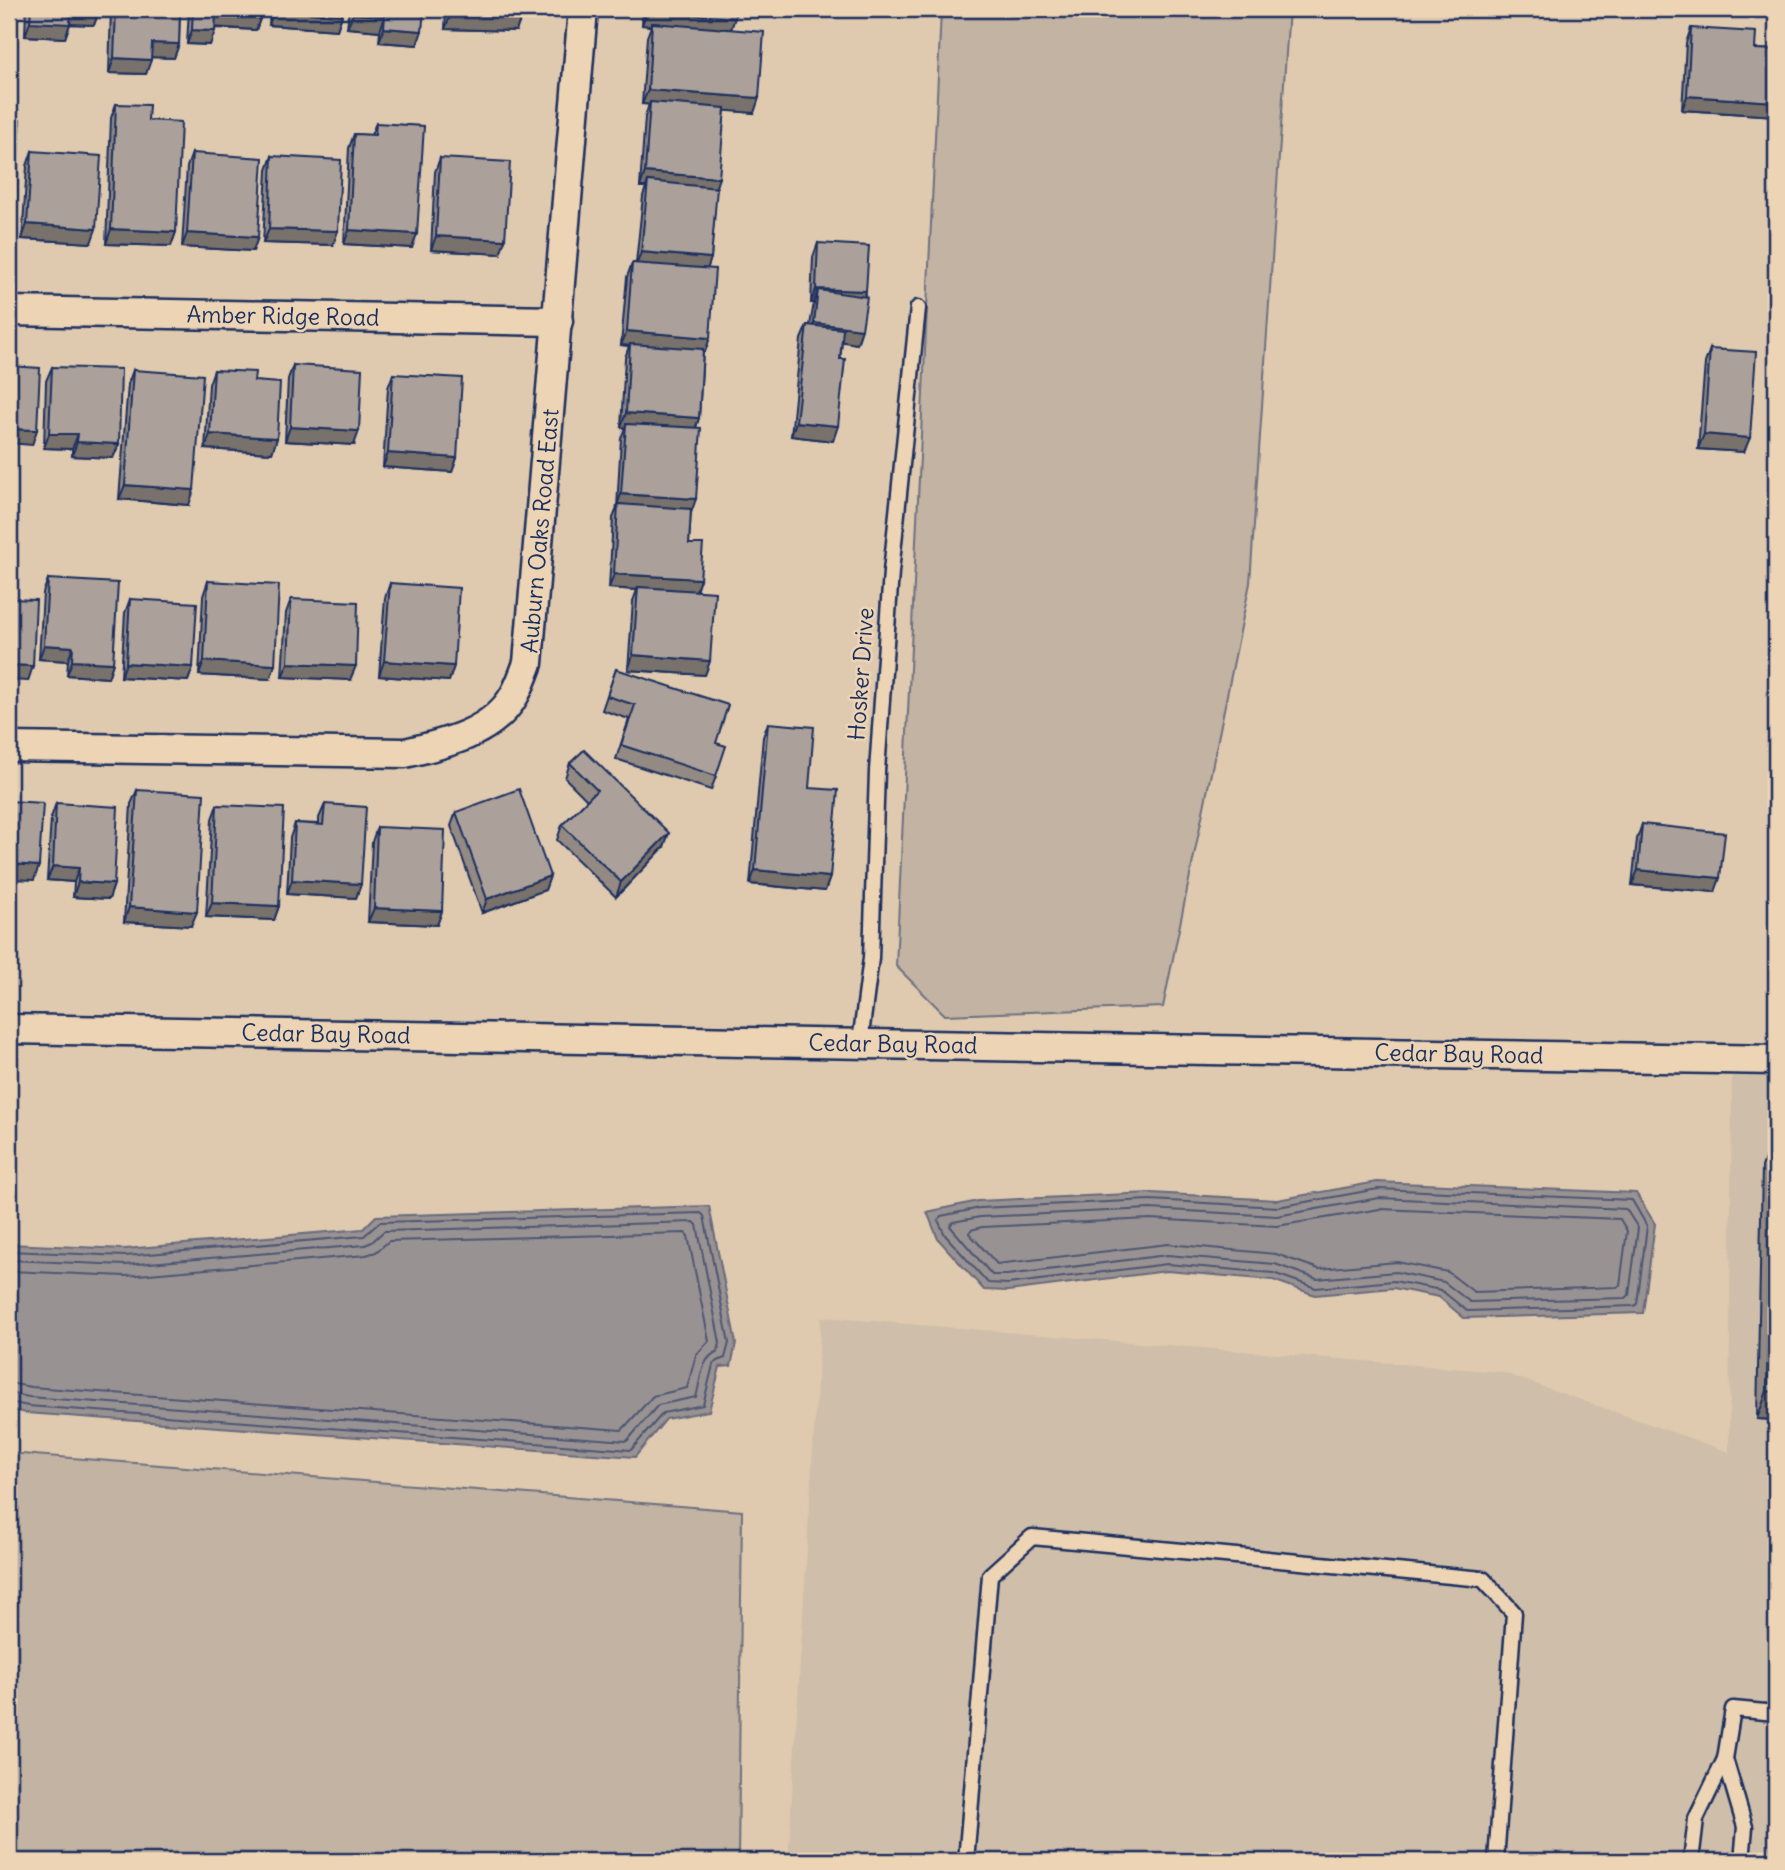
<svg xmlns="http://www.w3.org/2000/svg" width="1785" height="1870" font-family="Delius,sans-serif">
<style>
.built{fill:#cfbea9}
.green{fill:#c2b3a3;stroke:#6e7180;stroke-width:2}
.water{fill:#999292;stroke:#676a7d;stroke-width:2}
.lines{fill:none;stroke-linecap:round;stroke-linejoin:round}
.shore{stroke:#4d5773;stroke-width:2}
.service-casing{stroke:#1b2f5e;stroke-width:19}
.minor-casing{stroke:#1b2f5e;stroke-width:33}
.service{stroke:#ecd4b4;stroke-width:14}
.minor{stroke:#ecd4b4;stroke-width:28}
.wall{fill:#938a84;stroke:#1b2f5e;stroke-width:2}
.shaded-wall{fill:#78716c;stroke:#1b2f5e;stroke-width:2}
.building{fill:#aba19a;stroke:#1b2f5e;stroke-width:2}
.labels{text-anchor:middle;stroke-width:5;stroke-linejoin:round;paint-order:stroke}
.street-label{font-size:23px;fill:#1b2f5e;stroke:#ecd4b4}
</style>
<rect width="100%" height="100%" fill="#dfcaaf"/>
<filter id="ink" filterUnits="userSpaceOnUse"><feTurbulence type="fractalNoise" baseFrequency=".0143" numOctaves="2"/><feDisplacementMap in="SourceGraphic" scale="14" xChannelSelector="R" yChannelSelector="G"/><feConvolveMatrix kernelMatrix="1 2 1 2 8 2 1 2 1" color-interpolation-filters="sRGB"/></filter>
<g filter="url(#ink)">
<polygon class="built" points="1732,1076 1776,1076 1776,1861 788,1861 821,1317 1501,1372 1729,1452"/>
<g class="green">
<polygon points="900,9 1289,9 1250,583 1163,1007 945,1015 896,966 941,11"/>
<polygon points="9,1453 742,1511 738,1861 9,1861"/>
</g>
<g class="water">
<polygon points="1377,1182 1636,1193 1655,1224 1643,1313 1464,1318 1439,1297 1393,1288 1315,1295 1273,1280 1167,1271 1008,1291 984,1290 938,1239 927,1212 978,1201 1151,1193 1277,1200"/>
<polygon points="709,1206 736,1343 731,1366 720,1367 709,1411 666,1419 635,1457 26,1413 9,1409 9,1244 125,1249 363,1229 376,1216"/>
</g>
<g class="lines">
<g class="shore">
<polygon points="1378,1189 1632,1200 1647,1226 1637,1304 1634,1306 1467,1311 1441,1290 1394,1281 1316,1288 1273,1273 1167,1264 1008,1284 988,1283 945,1235 938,1220 941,1216 980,1208 1150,1200 1278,1207"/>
<polygon points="1379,1198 1626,1209 1638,1228 1629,1295 1626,1298 1470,1302 1444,1282 1396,1272 1317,1279 1275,1264 1167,1255 1007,1275 992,1275 950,1226 953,1222 980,1217 1150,1209 1277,1216"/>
<polygon points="1380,1209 1620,1219 1627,1231 1620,1285 1617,1287 1474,1292 1448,1272 1397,1262 1319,1269 1276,1254 1168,1244 997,1264 969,1233 971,1230 982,1227 1150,1219 1277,1226"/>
<polyline points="9,1251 125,1256 364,1236 380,1222 701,1213 704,1216 729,1343 725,1358 717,1361 713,1365 703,1405 663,1413 631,1450 28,1406 9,1402"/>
<path d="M9,1260L125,1265L365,1245L372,1242L384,1231L694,1222L697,1225L720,1343L718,1351C700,1359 701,1380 696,1397L658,1405L627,1441L29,1397L9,1393"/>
<polyline points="9,1271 126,1276 366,1255 376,1252 389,1241 685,1233 688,1236 709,1341 696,1355 687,1388 653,1396 622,1430 31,1387 9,1383"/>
</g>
<g class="service-casing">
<g id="service">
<polyline points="860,1043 871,958 877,771 891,572 918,308"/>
<polyline points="1725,1759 1745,1827 1742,1861"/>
<polyline points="966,1861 990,1575 1032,1537 1483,1579 1514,1613 1496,1861"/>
<polyline points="1691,1861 1696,1819 1725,1759 1733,1709 1776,1713"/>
</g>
</g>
<g class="minor-casing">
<g id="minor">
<polyline points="9,311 558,321"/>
<path d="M9,747L405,753C444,744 494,733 515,694C520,685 524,674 528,663L583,9"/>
<polyline points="9,1029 1776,1060"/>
</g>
</g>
<use href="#service" class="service"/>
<use href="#minor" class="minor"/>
</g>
<g class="wall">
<polygon points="26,9 100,9 94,25 70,24 65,38 25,36"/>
<polygon points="111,9 180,9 179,44 174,58 151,57 146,74 109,73"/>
<polygon points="189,9 262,9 261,16 256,30 215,28 210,45 187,44"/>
<polygon points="270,9 342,9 342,15 337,30 269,25"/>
<polygon points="349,9 424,9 417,45 379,42 380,31 347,28"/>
<polygon points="446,9 522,9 521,17 516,31 445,29"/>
<polygon points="643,9 736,9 731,29 754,113 725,110 716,188 711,258 707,269 705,352 703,352 699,418 696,428 689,544 700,579 696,591 710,661 705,675 628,670 633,601 637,590 609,588 613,518 617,508 621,438 625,428 621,427 625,358 629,346 621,345 627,277 632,263 636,263 643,196 646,187 640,187 645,117 649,104 642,104 647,37 651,26 642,25"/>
<polygon points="1691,28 1755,49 1776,50 1776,116 1682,110 1686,43"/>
<polygon points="116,104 148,120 176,232 171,246 106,244 111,118"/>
<polygon points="376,123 412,248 344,244 349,148 354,134 371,135"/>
<polygon points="32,151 91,243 22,239 27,166"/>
<polygon points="192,153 258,237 253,251 182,247 187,167"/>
<polygon points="272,156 333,245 263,243 267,170"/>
<polygon points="440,158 500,254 431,250 435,172"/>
<polygon points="818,243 866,291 864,296 862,329 857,344 842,341 833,441 791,436 801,339 807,325 810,325 814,303 811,303 813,257"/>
<polygon points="1710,349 1744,452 1698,449 1705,363"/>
<polygon points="293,365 354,445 285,441 288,379"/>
<polygon points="52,367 119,444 113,458 72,456 72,449 44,448 46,381"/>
<polygon points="133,370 189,505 119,499 128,384"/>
<polygon points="214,370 254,381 277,438 272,453 205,449 209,384"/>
<polygon points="393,374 457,458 452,472 383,467 388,388"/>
<polygon points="48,579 113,663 108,678 67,675 68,661 39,659 43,593"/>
<polygon points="208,581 270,679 199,675 203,596"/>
<polygon points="390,583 454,666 449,681 379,676 385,598"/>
<polygon points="130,599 193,667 188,681 121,677 125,613"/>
<polygon points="291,599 350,680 282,677 286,613"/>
<polygon points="616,669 716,743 716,776 711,790 616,759 629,719 602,710"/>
<polygon points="768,723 809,788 830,877 825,891 750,884 763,737"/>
<polygon points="570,763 664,847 616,897 557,840 562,825 587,800 565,778"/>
<polygon points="137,790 191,926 124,922 131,804"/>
<polygon points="56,803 114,884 109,899 73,897 74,882 47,880 51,818"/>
<polygon points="325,804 361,884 356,898 287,894 290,838 295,823 319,824 319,818"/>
<polygon points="217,805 279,906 274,920 206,917 212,819"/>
<polygon points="456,812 550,876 545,890 482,913 451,826"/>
<polygon points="1642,824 1715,892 1632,885 1637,839"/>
<polygon points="377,827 442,911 437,925 368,922 372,842"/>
<polygon points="1772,1139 1776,1139 1776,1420 1757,1419 1762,1167"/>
</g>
<g class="shaded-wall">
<polygon points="9,9 20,9 15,22 9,22"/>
<polygon points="71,10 99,11 94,25 70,24 65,38 25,36 30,22"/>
<polygon points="274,11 342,15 337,30 269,25"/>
<polygon points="647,11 735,18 730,32 652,23 651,26 642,25"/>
<polygon points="216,13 261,16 256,30 211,27"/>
<polygon points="353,14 385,16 380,31 347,28"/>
<polygon points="451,14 521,17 516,31 445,29"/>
<polygon points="384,28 422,31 417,45 379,42"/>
<polygon points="192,30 215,31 210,45 187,44"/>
<polygon points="152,43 179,44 174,58 147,57"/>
<polygon points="114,58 151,60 146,74 109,73"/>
<polygon points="648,90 759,98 754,113 642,104"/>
<polygon points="1687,96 1776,102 1776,116 1682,110"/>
<polygon points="645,172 719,178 714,192 648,181 646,187 640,187"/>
<polygon points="27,224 96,229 91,243 22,239"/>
<polygon points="111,229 176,232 171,246 106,244"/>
<polygon points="269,229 338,231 333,245 263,243"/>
<polygon points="9,230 15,230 9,244"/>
<polygon points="349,230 417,234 412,248 344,244"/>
<polygon points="187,233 258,237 253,251 182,247"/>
<polygon points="436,236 505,240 500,254 431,250"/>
<polygon points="641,252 711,258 706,273 636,266"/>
<polygon points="816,289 866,291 861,306 818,290 814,303 811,303"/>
<polygon points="814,323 862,329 857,344 809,337"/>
<polygon points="627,331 710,338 705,352 621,345"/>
<polygon points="626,413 699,418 694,432 626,424 625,428 621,427"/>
<polygon points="796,422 838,426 833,441 791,436"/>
<polygon points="290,427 359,431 354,445 285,441"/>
<polygon points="9,429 37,430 32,445 9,443"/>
<polygon points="49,434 78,434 72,449 44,448"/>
<polygon points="210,434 277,438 272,453 205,449"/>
<polygon points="1704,434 1750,438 1744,452 1698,449"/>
<polygon points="77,442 119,444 113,458 72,456"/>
<polygon points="388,453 457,458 452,472 383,467"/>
<polygon points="125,485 194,490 189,505 119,499"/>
<polygon points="621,494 696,499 691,513 618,504 616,508"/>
<polygon points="614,574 700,579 695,594 638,587 637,590 609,588"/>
<polygon points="44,645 73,647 68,661 39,659"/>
<polygon points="633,655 710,661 705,675 628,670"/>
<polygon points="72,661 113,663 108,678 67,675"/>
<polygon points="204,661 275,665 270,679 199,675"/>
<polygon points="384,661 454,666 449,681 379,676"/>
<polygon points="126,663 193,667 188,681 121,677"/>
<polygon points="288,663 356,666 350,680 282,677"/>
<polygon points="9,665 33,666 28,681 9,680"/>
<polygon points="669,833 664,847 616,897 621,882"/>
<polygon points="14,864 39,866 34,880 11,879 9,886 9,873"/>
<polygon points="53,866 79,868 74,882 47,880"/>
<polygon points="755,870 830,877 825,891 750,884"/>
<polygon points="1638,870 1720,878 1715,892 1632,885"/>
<polygon points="550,876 545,890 482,913 487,899"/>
<polygon points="292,880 361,884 356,898 287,894"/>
<polygon points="78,882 114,884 109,899 73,897"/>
<polygon points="212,903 279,906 274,920 206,917"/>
<polygon points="129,907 197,912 191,926 124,922"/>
<polygon points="374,908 442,911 437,925 368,922"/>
<polygon points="1767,1391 1776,1392 1776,1420 1757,1419"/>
</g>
<g class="building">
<polygon points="31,9 100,9 99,11 71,10 70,24 30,22"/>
<polygon points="116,9 180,9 179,44 152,43 151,60 114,58"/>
<polygon points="193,9 262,9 261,16 216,13 215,31 192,30"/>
<polygon points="274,9 342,9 342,15 274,11"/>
<polygon points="353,9 424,9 422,31 384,28 385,16 353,14"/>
<polygon points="451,9 522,9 521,17 451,14"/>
<polygon points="647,9 736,9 735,18 647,11"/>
<polygon points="652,23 764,32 759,98 648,90"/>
<polygon points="1691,28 1756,32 1755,49 1776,50 1776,102 1687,96"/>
<polygon points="650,102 725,108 719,178 645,172"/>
<polygon points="116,104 149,105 148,120 181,122 176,232 111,229"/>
<polygon points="9,119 20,120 15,230 9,230"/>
<polygon points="376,123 424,126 417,234 349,230 354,134 375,135"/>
<polygon points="32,151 101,156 96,229 27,224"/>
<polygon points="192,153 263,158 258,237 187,233"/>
<polygon points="272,156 341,160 338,231 269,229"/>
<polygon points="440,158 510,162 505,240 436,236"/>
<polygon points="648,181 717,188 711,258 641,252"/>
<polygon points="818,243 869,246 866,291 816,289"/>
<polygon points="632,263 715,269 710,338 627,331"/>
<polygon points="818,290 867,297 862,329 814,323"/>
<polygon points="807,325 843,329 840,359 845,359 838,426 796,422"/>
<polygon points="630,344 703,349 699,418 626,413"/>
<polygon points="1710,349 1756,352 1750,438 1704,434"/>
<polygon points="293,365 362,369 359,431 290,427"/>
<polygon points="9,366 40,368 37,430 9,429"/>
<polygon points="52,367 121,369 119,444 77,442 78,434 49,434"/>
<polygon points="133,370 203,375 194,490 125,485"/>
<polygon points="214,370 255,372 254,381 280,383 277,438 210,434"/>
<polygon points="393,374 462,378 457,458 388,453"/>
<polygon points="626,424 701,428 696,499 621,494"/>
<polygon points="618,504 691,509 689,544 703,544 700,579 614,574"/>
<polygon points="48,579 118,583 113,663 72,661 73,647 44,645"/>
<polygon points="208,581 279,585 275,665 204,661"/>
<polygon points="390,583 459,588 454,666 384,661"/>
<polygon points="638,587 715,592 710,661 633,655"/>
<polygon points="9,599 36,600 33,666 9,665"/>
<polygon points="130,599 197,603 193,667 126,663"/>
<polygon points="291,599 358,602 356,666 288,663"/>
<polygon points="616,669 728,705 716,743 726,746 716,776 621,745 635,705 607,696"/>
<polygon points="768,723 814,727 809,788 838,790 830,877 755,870"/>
<polygon points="584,750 669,833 621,882 562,825 597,790 570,763"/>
<polygon points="519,789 550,876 487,899 456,812"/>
<polygon points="137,790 204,794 197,912 129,907"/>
<polygon points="9,801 43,803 39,866 14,864 13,873 9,873"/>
<polygon points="56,803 118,807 114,884 78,882 79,868 53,866"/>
<polygon points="325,804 366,807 361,884 292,880 295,823 323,825"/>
<polygon points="217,805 284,808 279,906 212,903"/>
<polygon points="1642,824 1725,833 1720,878 1638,870"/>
<polygon points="377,827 445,830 442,911 374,908"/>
<polygon points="1772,1139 1776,1139 1776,1392 1767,1391"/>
</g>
</g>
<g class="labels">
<g class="street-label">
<text transform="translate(283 316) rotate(1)" y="8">Amber Ridge Road</text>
<text transform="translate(540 531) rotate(-85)" y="8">Auburn Oaks Road East</text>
<text transform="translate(861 674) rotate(-86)" y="8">Hosker Drive</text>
<text transform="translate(326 1034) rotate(1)" y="8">Cedar Bay Road</text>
<text transform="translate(893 1044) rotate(1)" y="8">Cedar Bay Road</text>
<text transform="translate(1459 1054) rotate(1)" y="8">Cedar Bay Road</text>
</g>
</g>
<rect width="1785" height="1870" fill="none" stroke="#ecd4b4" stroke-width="35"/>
<rect x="18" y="18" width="1750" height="1835" fill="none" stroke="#1b2f5e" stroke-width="2.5" filter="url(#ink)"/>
</svg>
